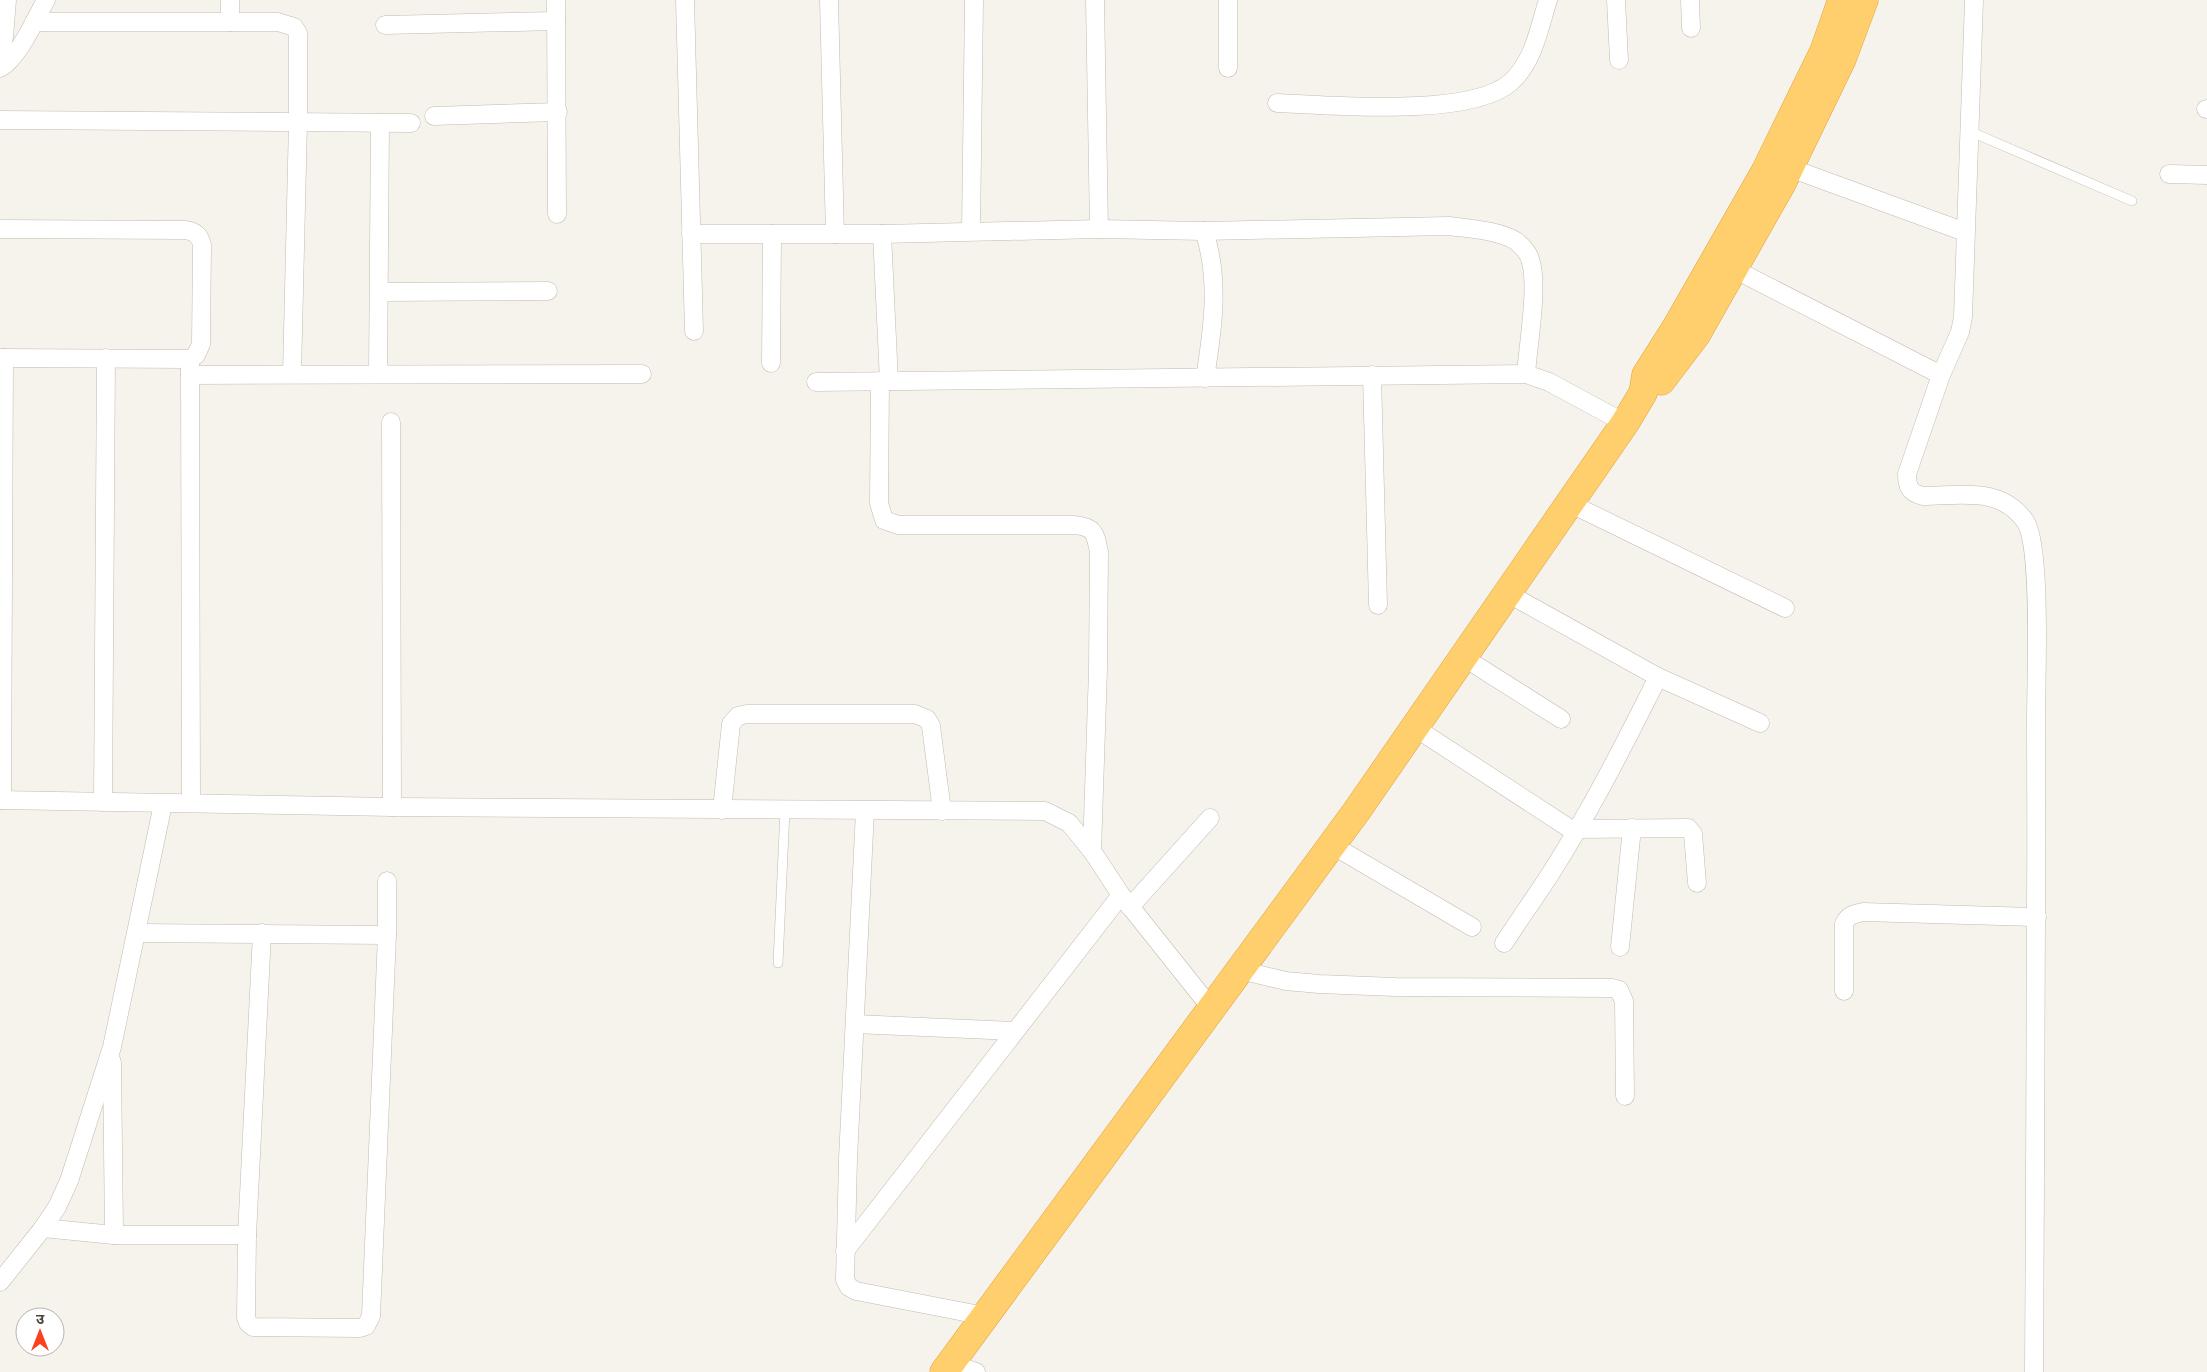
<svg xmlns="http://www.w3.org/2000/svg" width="2207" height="1372" font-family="'Space Grotesk','Noto Sans Devanagari',sans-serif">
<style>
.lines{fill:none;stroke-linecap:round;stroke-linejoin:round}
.lane-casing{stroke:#c2bbae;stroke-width:10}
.street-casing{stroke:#c2bbae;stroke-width:19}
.highway-casing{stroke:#e0a43c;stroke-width:29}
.lane{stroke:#fff;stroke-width:9}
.street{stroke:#fff;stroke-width:18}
.highway{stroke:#ffcf6e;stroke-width:28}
</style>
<rect width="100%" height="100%" fill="#f6f3ec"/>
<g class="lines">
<g class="lane-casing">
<g id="lane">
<polyline points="1969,131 2132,201"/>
<polyline points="778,963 785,810"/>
</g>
</g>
<g class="street-casing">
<g id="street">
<polyline points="556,0 557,214"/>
<polyline points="685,0 694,331"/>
<polyline points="829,0 835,234"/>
<polyline points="1095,0 1099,229"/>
<polyline points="1616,0 1619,60"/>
<polyline points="1690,0 1691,28"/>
<path d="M1974,0L1963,317L1960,332L1941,375L1907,474C1907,487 1910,493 1923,496C1961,496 2000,486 2025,521C2042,544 2036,683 2036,718C2037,936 2035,1154 2034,1372"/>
<polyline points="34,22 278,22 294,27 298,33 298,122 292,374"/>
<polyline points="230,22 230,0"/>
<polyline points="385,25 556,21"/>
<polyline points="0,52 4,37 7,0"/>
<path d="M0,68C18,59 36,18 46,0"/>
<polyline points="1228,68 1228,0"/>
<path d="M1277,103C1331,105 1471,118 1511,82C1534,61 1539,28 1548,0"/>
<polyline points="2206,109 2207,109"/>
<polyline points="434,116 558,112"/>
<polyline points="0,120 411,123"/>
<polyline points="1790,168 1965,232"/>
<polyline points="2169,174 2207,175"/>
<path d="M0,229L185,230C195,231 200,236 202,245L201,344L196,355L190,359L0,358"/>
<polyline points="971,231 974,0"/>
<path d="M1204,231C1220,279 1213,328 1205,378"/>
<path d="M691,234H882L1099,229L1204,231L1449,226C1470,229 1497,230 1516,241C1522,246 1528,252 1530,259C1539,284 1528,345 1526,374"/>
<polyline points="882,234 889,381"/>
<polyline points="1734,269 1941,375"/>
<polyline points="379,292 548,291"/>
<polyline points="771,363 772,234"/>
<polyline points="190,364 191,802"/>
<polyline points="378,374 380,123"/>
<polyline points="190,375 642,374"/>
<polyline points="1372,375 1378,605"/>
<path d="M880,381L879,503L884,520L898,525H1074C1095,527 1095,533 1099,552L1098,669L1092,851"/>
<polyline points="816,382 1526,374 1549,382 1625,423"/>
<polyline points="391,422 392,807"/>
<polyline points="1569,503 1785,608"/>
<polyline points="1507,593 1658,677 1760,723"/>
<polyline points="1463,657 1561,719"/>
<polyline points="1414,727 1575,832"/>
<polyline points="0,800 392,807 1045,811 1069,823 1092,851 1121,895 1211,1008"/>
<polyline points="2,800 4,358"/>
<polyline points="103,802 106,358"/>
<polyline points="722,810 731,724 738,716 747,714 915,714 927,719 931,726 942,811"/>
<polyline points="865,811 848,1159 845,1280 849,1287 856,1291 985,1316"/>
<polyline points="1577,829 1688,828 1693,834 1697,883"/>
<polyline points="1332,845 1472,927"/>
<polyline points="1130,907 1210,818"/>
<polyline points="137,933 387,935"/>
<polyline points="262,933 247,1235 246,1317 248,1323 253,1327 360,1328 366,1326 371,1316 387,935 387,881"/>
<path d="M1504,943C1519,920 1534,899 1549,876C1590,812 1624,745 1658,677"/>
<polyline points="1620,947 1632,828"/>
<polyline points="1240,970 1286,981 1319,984 1395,987 1612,988 1619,990 1624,1001 1625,1096"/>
<path d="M1844,991V924C1848,915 1854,914 1863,912L2037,917"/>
<polyline points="855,1024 1014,1031"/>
<polyline points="112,1062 114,1235"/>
<polyline points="43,1228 114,1235 247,1235"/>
<polyline points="845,1251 1121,895"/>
<polyline points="0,1282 43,1228 57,1207 69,1181 112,1047 163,804"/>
<polyline points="950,1363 976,1372"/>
</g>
</g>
<g class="highway-casing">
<g id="highway">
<polyline points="1661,381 1696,335 1782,183 1842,59 1864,0"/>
<polyline points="944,1372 1356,812 1625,423 1643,393 1646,375 1677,326 1765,172 1824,51 1842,0"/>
</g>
</g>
<use href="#lane" class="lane"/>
<use href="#street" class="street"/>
<use href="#highway" class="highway"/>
</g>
<g transform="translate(40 1332)"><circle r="24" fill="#ffffff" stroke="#b7b4b0"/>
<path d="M0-4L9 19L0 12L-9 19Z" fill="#fc3f1d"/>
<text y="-8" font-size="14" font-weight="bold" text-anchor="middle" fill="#4b4439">उ</text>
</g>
</svg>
